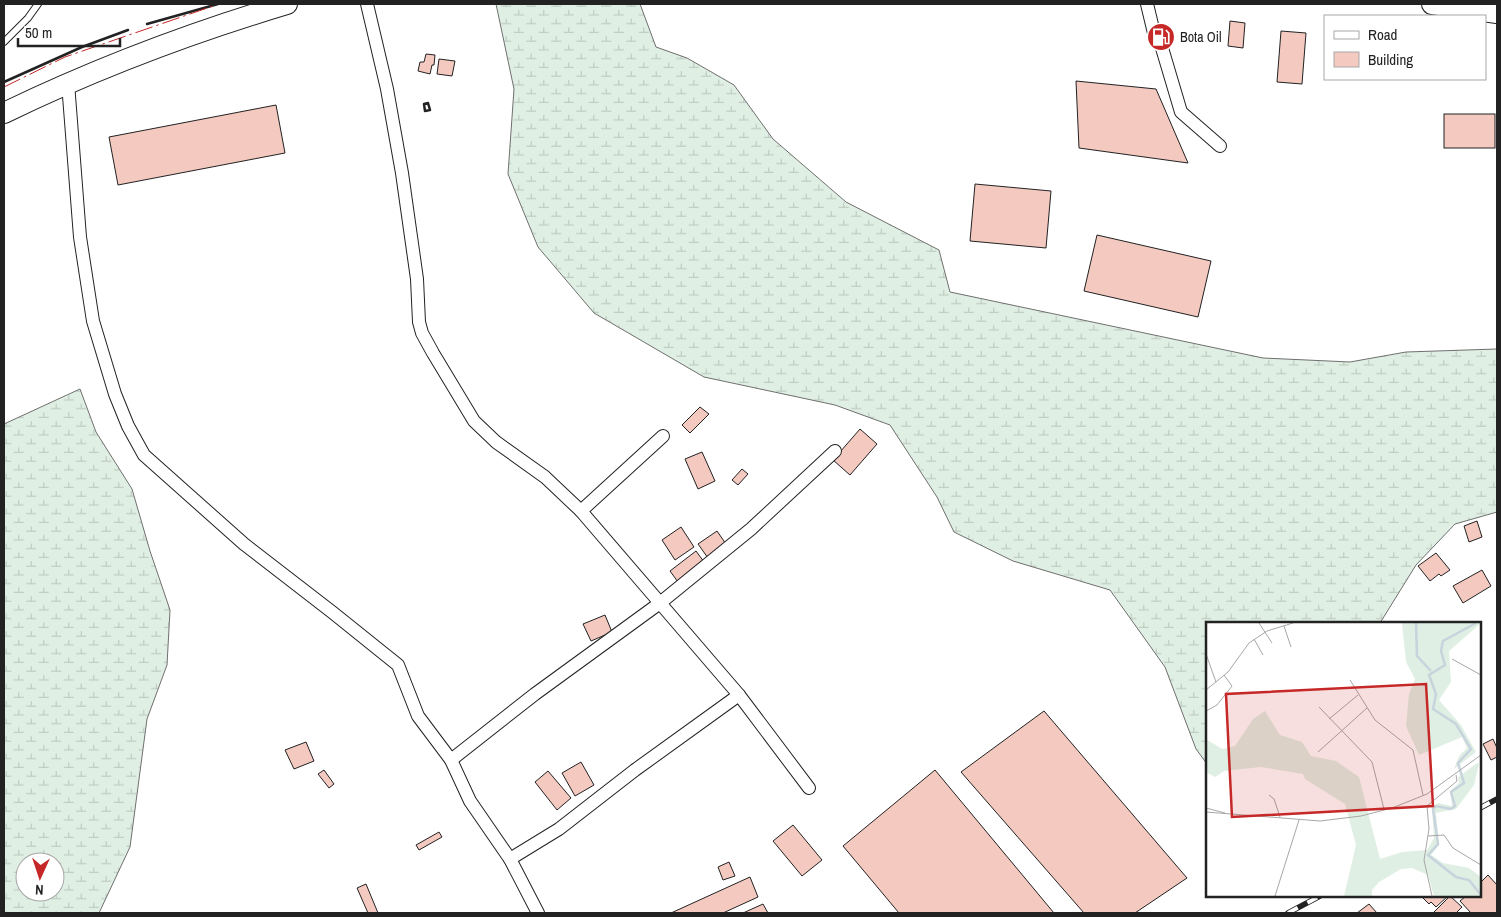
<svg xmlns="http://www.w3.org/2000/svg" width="1501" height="917" font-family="'Archivo Narrow',sans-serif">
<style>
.wetland{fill:url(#wetland-marsh);stroke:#6f6f6f;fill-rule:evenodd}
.building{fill:#f3c9c0;stroke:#222}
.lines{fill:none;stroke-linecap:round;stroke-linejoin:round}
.service-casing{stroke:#222;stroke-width:8}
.minor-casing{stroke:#222;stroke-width:14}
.trunk-casing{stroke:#222;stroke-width:22}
.service{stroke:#fff;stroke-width:6}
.minor{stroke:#fff;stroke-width:12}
.trunk{stroke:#fff;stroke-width:20}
.rail-casing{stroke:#222;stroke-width:5.5}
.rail{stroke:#fff;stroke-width:4;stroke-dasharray:11;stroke-linecap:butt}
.wall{stroke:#222;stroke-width:2.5}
.power{stroke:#c62828;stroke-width:1;stroke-dasharray:18 4 2.5 4;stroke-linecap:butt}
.labels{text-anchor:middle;stroke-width:4;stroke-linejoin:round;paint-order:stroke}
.poi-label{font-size:14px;fill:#222;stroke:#fff;text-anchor:start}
.inset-river{fill:none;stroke:#c7d3dd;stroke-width:2.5}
.inset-road{fill:none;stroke:#a7a7a7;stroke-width:1}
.view{fill:#c62828;fill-opacity:0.15;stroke:#c62828;stroke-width:2.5}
.inset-edge{fill:none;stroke:#222;stroke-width:2.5}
</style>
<defs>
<pattern id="wetland-marsh" width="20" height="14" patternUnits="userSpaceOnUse" patternTransform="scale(1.25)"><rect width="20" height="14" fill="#e0efe3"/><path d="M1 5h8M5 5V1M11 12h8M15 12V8" fill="none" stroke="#c0cdc2"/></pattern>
</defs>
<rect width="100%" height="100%" fill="#fff"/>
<g class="wetland">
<polygon points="496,4 640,4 656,47 687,58 734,85 773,139 846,202 939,250 950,292 1263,358 1350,362 1406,352 1497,349 1497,512 1455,524 1416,565 1380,623 1207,623 1207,764 1196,749 1165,667 1110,590 1013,561 954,532 937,497 890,425 835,405 704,377 594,313 538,247 508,174 514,89"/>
<path d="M80,389L96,432L132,489L150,551L170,610L167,665L147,719L130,847L99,913H4V424ZM25,862H55V892H25Z"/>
</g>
<g class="building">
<polygon points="1230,21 1245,23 1243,48 1228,46"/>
<polygon points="1281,31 1306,33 1302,84 1277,82"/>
<polygon points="426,54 435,55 434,65 432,65 430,74 418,71 420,62 424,62"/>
<polygon points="439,59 455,61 452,76 437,74"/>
<polygon points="1076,81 1156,89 1188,163 1079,148"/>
<polygon points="276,105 285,153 118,185 109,137"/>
<rect x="1444" y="114" width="51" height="34"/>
<polygon points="975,184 1051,191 1046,248 970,241"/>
<polygon points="1097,235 1211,261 1198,317 1084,291"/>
<polygon points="700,407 709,414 690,433 682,425"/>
<polygon points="860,429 877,444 850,475 833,460"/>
<polygon points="702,452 715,481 698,489 685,459"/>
<polygon points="742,469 748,474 738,485 732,480"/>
<polygon points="1477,521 1482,537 1469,542 1464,526"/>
<polygon points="681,527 694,547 675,560 662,540"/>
<polygon points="717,531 726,544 708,558 698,544"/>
<polygon points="696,551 704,562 678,582 670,571"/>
<polygon points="1436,553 1450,570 1441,576 1439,574 1430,581 1418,566"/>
<polygon points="1482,570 1491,586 1463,603 1453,586"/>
<polygon points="605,615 612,632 591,641 583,624"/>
<polygon points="1044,711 1187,878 1135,913 1084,913 961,772"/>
<polygon points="1493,739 1497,748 1497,757 1491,760 1483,744"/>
<polygon points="306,742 314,761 294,769 285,750"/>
<polygon points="581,762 594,785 575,796 562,773"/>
<polygon points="324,770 334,784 329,788 318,774"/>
<polygon points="935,770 1054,913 899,913 843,846"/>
<polygon points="548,771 571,798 557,810 535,782"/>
<polygon points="793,825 822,860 802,876 773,841"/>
<polygon points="439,832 442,837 419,850 416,845"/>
<polygon points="729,862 735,876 723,880 718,867"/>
<polygon points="1488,875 1497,885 1497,911 1495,913 1471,913 1460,901 1466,896 1480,896 1480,883"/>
<polygon points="750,877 758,897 723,913 671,913"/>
<polygon points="366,884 378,913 368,913 357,888"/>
<polygon points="1424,896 1448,896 1436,907 1431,902 1429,904 1422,897"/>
<polygon points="1450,896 1462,907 1456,913 1433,913"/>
<polygon points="763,904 768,913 743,913"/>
<polygon points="1369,904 1377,913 1357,913"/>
</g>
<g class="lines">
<g class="service-casing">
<polyline id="service" points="4,42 28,18 38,4"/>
</g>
<g class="minor-casing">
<g id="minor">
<polyline points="367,4 387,89 402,173 417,279 419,322 422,333 433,353 474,421 496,442 545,477 581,511 739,695 809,788"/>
<polyline points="1147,4 1154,33 1162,48 1181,112 1220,146"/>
<polyline points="68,83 80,237 93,321 115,394 128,426 144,455 244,544 332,612 398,665 418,716 451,760 470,801 510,859 538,913"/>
<polyline points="581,511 663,436"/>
<polyline points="451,760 535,694 660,603 751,529 835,451"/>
<polyline points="510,859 559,829 635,770 739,695"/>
</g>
</g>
<g class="trunk-casing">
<g id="trunk">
<polyline points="1432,4 1497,13"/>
<path d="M4,113C95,69 190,33 287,4"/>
</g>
</g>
<use href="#service" class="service"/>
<use href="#minor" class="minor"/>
<use href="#trunk" class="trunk"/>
<g class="rail-casing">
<g id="rail">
<polyline points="1480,808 1497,799"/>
<polyline points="1288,913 1320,896"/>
</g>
</g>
<use href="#rail" class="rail"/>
<g class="wall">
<polyline points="147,24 218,4"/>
<polyline points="4,82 82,47 128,30"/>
<polygon points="428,103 430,110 425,111 424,104"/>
</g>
<polyline class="power" points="4,87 65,57 219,4"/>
</g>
<defs>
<g id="fuel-disc" transform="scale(1.4375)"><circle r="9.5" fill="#c62828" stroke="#fff"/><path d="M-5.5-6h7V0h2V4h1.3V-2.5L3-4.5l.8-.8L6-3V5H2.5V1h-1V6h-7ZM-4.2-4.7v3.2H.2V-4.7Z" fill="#fff"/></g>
</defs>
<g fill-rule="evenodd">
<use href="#fuel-disc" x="1161" y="37"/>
</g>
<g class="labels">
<g class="poi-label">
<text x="1180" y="42">Bota Oil</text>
</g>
</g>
<g transform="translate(1206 622)">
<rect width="275" height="275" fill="#fff"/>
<path d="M196,1H275L243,29L245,60L233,78L255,103L270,130L248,147L253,134L261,126L256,115L213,133L200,104L203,72L209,57L200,40ZM59,89L74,113L96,120L105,134L130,139L153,155L174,237L196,230L221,228L228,216L226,185L232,181L246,184L244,169L253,161L252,155L271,141L273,142L268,163L250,187L230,191L233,223L225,233L237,241L263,246L275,255V274H228L222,253L206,246L195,247L173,260L166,268V274H138L150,223L139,182L99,157L97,152L55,145L18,149L9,155L0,150V117L16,127L29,124L47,97Z" fill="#e0efe3"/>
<path class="inset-river" d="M210,1L211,34L225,49M270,1L237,19L235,29L239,43L223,53L230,72L227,87L250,102L265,127L252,141L258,161L245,170L249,184L245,187L230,184L227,187L232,222L222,233L250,255L263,258L275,273"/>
<path class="inset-road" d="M53,1L66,21M78,4L85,25M48,17L57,33M0,32L10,60M246,37L275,53M144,58L169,98L207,128L217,173M0,68L22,50L43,21L61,9L87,1M113,85L166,140L178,187M0,89L11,83L26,64L18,53M123,97L152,73M112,130L161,86M63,173L68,177L74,195M0,186L19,191M0,190L114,199L155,194L186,186L221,172L275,133M222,214L238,213L247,226L275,243M69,274L93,198M226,274L218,238L223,207L221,184L251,159L250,153"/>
<path class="view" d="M220,62L227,184L26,195L20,72Z"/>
<rect width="275" height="275" class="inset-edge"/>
</g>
<rect width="1501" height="917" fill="none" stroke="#222222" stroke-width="10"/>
<rect x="1324" y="15" width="162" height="65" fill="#ffffff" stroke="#a7a7a7"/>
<rect x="1334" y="31" width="25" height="8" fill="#ffffff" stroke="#a7a7a7"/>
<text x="1368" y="40" font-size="15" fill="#222222">Road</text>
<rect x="1334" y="52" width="25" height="15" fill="#f3c9c0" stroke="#a7a7a7"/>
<text x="1368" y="65" font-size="15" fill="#222222">Building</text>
<g transform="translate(40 877) rotate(183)"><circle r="24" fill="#ffffff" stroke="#a7a7a7"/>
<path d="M0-4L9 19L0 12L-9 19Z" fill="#c62828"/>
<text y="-8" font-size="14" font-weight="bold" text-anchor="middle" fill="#222222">N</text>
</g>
<path d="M18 38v8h102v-8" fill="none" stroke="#222222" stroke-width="2.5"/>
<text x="25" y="38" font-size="15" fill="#222222" stroke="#ffffff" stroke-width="4" paint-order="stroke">50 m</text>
</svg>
